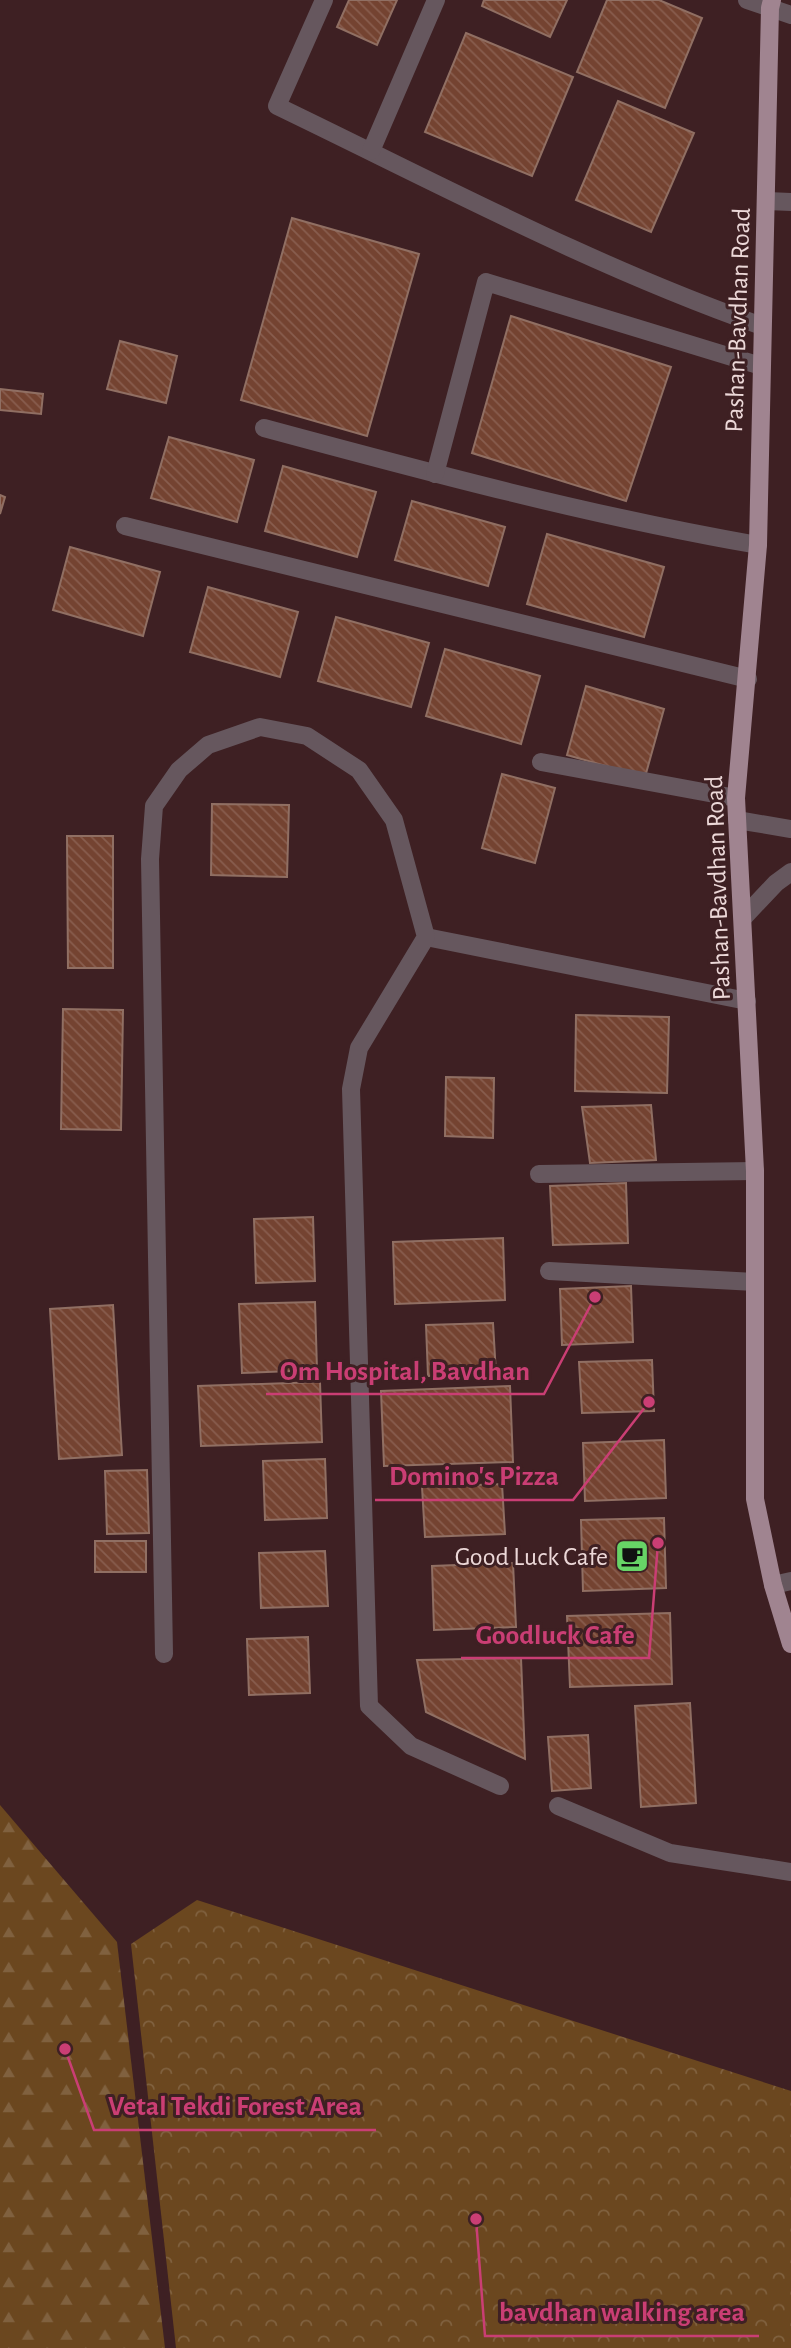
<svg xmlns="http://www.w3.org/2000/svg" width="791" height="2348" font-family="'Alegreya Sans',sans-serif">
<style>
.forest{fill:url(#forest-firs)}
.park{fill:url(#park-crowns)}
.building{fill:url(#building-back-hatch);stroke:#906f63;stroke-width:2}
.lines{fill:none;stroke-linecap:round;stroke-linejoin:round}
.minor{stroke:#66575e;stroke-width:18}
.major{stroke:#a08490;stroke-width:18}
.labels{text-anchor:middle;stroke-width:6;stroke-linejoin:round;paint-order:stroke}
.street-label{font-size:26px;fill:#ecd8d8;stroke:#3e2023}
.poi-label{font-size:26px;fill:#ecd8d8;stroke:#3e2023;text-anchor:end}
.leader{fill:none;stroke:#ca3e74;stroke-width:2.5}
.callout-dot{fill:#ca3e74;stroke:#3e2023;stroke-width:2.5}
.callout-label{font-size:28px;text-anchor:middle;font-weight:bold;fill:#ca3e74;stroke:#3e2023;stroke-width:6;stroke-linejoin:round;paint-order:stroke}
</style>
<defs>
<pattern id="forest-firs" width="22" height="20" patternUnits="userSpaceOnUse" patternTransform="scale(1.75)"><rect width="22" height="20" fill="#6b471f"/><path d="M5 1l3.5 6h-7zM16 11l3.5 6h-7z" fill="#80613f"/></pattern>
<pattern id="park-crowns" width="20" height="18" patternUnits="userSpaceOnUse" patternTransform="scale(1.75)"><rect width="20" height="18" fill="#6b471f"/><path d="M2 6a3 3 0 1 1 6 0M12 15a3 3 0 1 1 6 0" fill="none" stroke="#80613f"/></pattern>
<pattern id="building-back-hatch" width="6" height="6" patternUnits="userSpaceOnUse" patternTransform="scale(1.75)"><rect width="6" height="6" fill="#744331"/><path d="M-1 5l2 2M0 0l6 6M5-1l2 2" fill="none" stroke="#885d4e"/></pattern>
</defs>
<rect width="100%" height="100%" fill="#3e2023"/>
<polygon class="forest" points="0,1805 117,1942 165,2348 0,2348"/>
<polygon class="park" points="197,1900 791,2091 791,2348 176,2348 131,1944"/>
<g class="building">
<polygon points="349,0 397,0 377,45 337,27"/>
<polygon points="484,0 567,0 550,37 482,6"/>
<polygon points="607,0 659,0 702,18 665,108 577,72"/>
<polygon points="466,33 573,77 532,176 425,132"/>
<polygon points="618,101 694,133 651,232 576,200"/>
<polygon points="292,218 419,254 367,436 241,400"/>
<polygon points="511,316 671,367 626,501 472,453"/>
<polygon points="120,341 177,356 166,403 107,389"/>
<polygon points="0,389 43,394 41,414 0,410"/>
<polygon points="169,437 254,460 237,522 151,498"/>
<polygon points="283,466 376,492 357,557 265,531"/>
<polygon points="0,495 5,497 0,514"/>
<polygon points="412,501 505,527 488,586 395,560"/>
<polygon points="547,534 664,567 644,637 527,604"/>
<polygon points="70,547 160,572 143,636 53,610"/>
<polygon points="208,587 298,612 280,677 190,652"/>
<polygon points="336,617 429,643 411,707 318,681"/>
<polygon points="445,649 540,676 521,744 426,716"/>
<polygon points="586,686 664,709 645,777 567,755"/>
<polygon points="502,774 555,788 535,863 482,848"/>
<polygon points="212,804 289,805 287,877 211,875"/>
<polygon points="67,836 113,836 113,968 68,968"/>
<polygon points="63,1009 123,1010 121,1130 61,1129"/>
<polygon points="576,1015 669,1017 667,1093 575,1091"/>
<polygon points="446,1077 494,1078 493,1138 445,1136"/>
<polygon points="651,1105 656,1160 590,1163 582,1107"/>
<polygon points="626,1183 628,1243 553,1245 550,1186"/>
<polygon points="313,1217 315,1281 256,1283 254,1219"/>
<polygon points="503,1238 505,1300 395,1304 393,1242"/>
<polygon points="631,1286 633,1342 562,1345 560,1289"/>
<polygon points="315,1302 317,1370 242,1373 239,1304"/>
<polygon points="113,1305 122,1455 59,1459 50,1309"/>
<polygon points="493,1323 496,1374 428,1376 426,1325"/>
<polygon points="652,1360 654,1411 582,1413 579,1362"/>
<polygon points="320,1382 322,1442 201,1446 198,1386"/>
<polygon points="510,1386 513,1462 384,1466 381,1391"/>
<polygon points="664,1440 666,1498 585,1501 583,1443"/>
<polygon points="325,1459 327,1518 265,1520 263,1461"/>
<polygon points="147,1470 149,1533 107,1534 105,1471"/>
<polygon points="502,1484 505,1534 425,1537 422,1487"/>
<polygon points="664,1518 666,1588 583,1591 581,1520"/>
<rect x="95" y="1541" width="51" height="31"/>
<polygon points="325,1551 328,1606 261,1608 259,1553"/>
<polygon points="513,1563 516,1627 434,1630 432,1566"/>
<polygon points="670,1613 672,1684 570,1687 567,1616"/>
<polygon points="308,1637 310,1693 249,1695 247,1639"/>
<polygon points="521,1658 525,1759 426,1712 417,1660"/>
<polygon points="690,1703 696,1803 641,1807 635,1706"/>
<polygon points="588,1735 591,1788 552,1791 548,1737"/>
</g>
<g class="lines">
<g class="minor">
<path d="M324,0L277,106C437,183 594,267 762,326"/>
<polyline points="747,0 791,15"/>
<polyline points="371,151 436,0"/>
<polyline points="767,201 791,202"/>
<path d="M264,428C427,472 591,516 758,545"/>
<polyline points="435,474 486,282 761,366"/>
<polyline points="125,526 748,679"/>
<polyline points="541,762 736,798"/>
<polyline points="737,820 791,829"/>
<polyline points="743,918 776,883 791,872"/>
<polyline points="426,937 747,1001"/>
<polyline points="539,1174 755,1171"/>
<polyline points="549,1271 755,1282"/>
<polyline points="773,1585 791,1581"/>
<polyline points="164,1654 150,859 154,806 179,770 208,745 260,727 307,736 359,770 394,820 426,937 359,1048 351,1089 369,1706 411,1746 500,1786"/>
<polyline points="558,1806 670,1853 791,1872"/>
</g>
<polyline class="major" points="772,0 770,8 758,545 736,798 755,1171 755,1499 773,1585 791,1644"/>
</g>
<defs>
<g id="cafe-square" transform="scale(1.75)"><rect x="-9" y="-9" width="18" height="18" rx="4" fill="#67d466" stroke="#3e2023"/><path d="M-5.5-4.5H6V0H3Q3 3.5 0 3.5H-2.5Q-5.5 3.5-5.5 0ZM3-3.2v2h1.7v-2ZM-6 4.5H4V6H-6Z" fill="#111"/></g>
</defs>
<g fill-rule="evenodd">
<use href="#cafe-square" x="632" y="1556"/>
</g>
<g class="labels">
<g class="street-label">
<text transform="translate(737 320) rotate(-88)" y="9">Pashan-Bavdhan Road</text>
<text transform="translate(717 888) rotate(-92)" y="9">Pashan-Bavdhan Road</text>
</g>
<g class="poi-label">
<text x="608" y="1565">Good Luck Cafe</text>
</g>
</g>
<path class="leader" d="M595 1297L544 1394H266M649 1402L573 1500H375M658 1543L649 1658H461M65 2049L94 2130H376M476 2219L485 2336H759"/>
<g class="callout-dot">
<circle cx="595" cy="1297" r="7"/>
<circle cx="649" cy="1402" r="7"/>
<circle cx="658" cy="1543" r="7"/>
<circle cx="65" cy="2049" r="7"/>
<circle cx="476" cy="2219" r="7"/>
</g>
<g class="callout-label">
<text x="405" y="1380">Om Hospital, Bavdhan</text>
<text x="474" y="1485">Domino's Pizza</text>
<text x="555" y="1644">Goodluck Cafe</text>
<text x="235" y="2115">Vetal Tekdi Forest Area</text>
<text x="622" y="2321">bavdhan walking area</text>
</g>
</svg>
